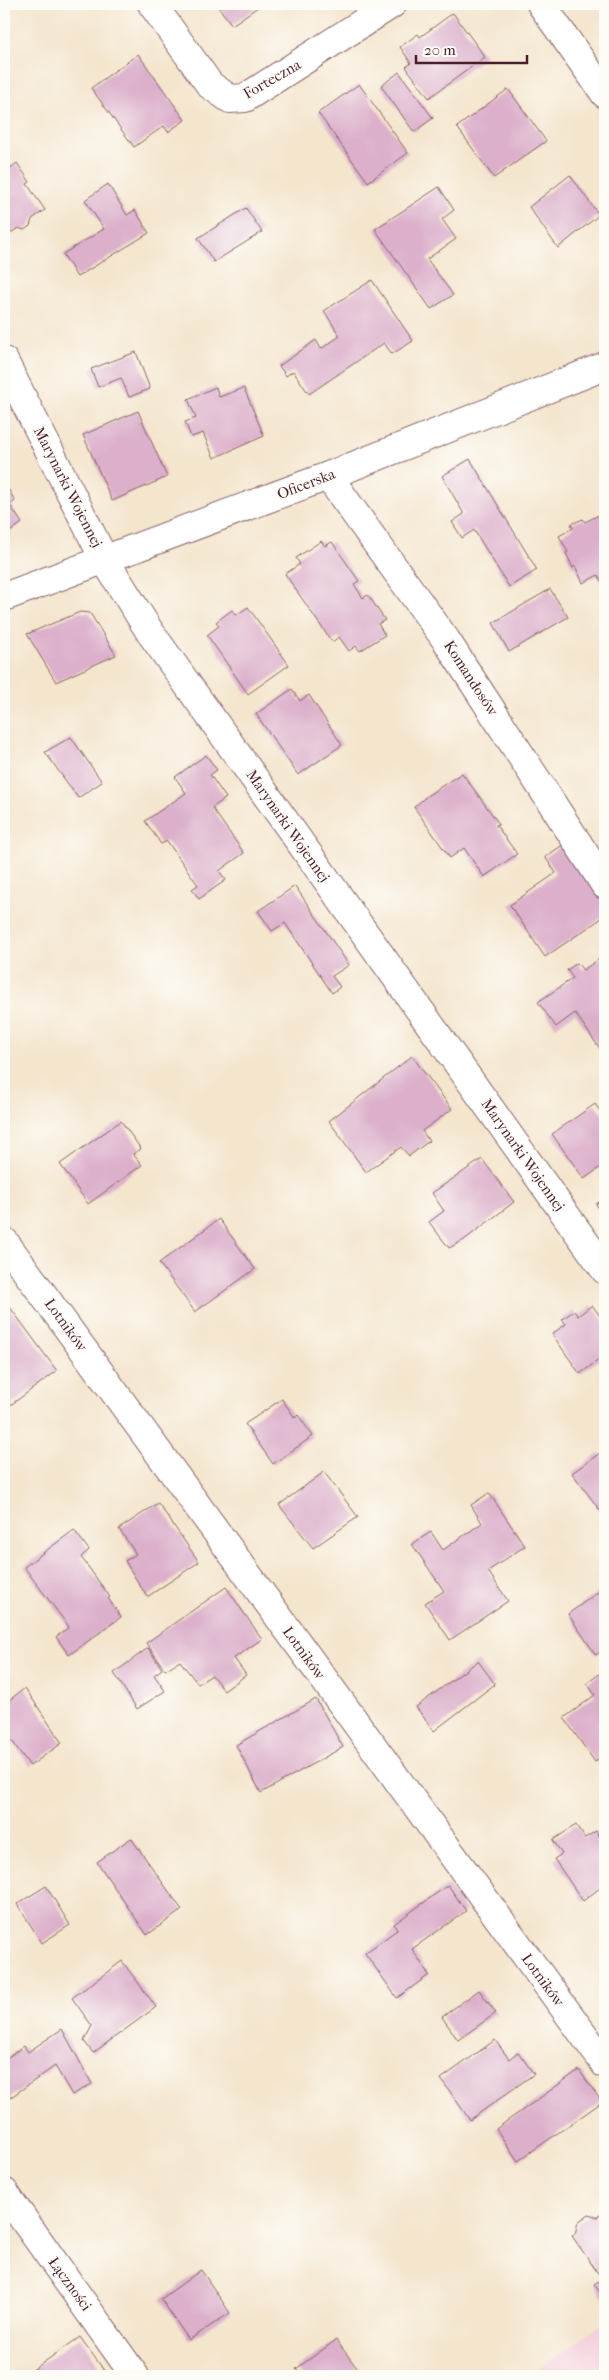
<svg xmlns="http://www.w3.org/2000/svg" width="609" height="2380" font-family="'IM FELL French Canon',serif">
<style>
.built{fill:#f4cfdc}
.building{fill:#dcb0cb}
.lines{fill:none;stroke-linecap:round;stroke-linejoin:round}
.minor-casing{stroke:#866464;stroke-width:30}
.minor{stroke:#fff;stroke-width:28}
.labels{text-anchor:middle;stroke-width:4;stroke-linejoin:round;paint-order:stroke}
.street-label{font-size:15px;fill:#4a1f2b;stroke:#fdfcf7}
</style>
<rect width="100%" height="100%" fill="#fdfcf7"/>
<filter id="ink" filterUnits="userSpaceOnUse"><feTurbulence type="fractalNoise" baseFrequency=".02" numOctaves="2"/><feDisplacementMap in="SourceGraphic" scale="10" xChannelSelector="R" yChannelSelector="G"/><feConvolveMatrix kernelMatrix="1 2 1 2 8 2 1 2 1" color-interpolation-filters="sRGB"/></filter>
<filter id="wash" filterUnits="userSpaceOnUse"><feTurbulence type="fractalNoise" baseFrequency=".0096" numOctaves="4" result="noise"/><feDisplacementMap in="SourceGraphic" scale="20" xChannelSelector="R" yChannelSelector="G"/><feGaussianBlur stdDeviation="1.12" result="paint"/><feColorMatrix in="noise" values="0 0 0 0 0 0 0 0 0 0 0 0 0 0 0 0 0 1.4 0 .05"/><feComposite in="paint" operator="in"/></filter>
<g filter="url(#wash)">
<rect width="100%" height="100%" fill="#f4e5cd"/>
<polygon class="built" points="605,2322 605,2376 529,2376"/>
<g id="blocks">
<g class="building">
<polygon points="216,4 262,4 232,25"/>
<polygon points="453,13 485,57 429,98 406,67 411,63 400,47 418,34 420,37"/>
<polygon points="138,54 185,120 168,132 164,126 134,147 91,88"/>
<polygon points="399,72 433,118 414,132 381,86"/>
<polygon points="359,84 408,153 368,182 318,113"/>
<polygon points="508,89 546,141 494,178 457,127"/>
<polygon points="17,163 30,182 27,184 45,210 32,219 30,226 24,230 18,228 4,238 4,173"/>
<polygon points="570,175 599,215 558,248 529,207"/>
<polygon points="108,184 127,215 135,210 149,233 77,277 63,254 104,229 85,200"/>
<polygon points="439,187 454,210 442,219 456,239 427,259 453,295 431,309 375,229"/>
<polygon points="246,208 262,232 214,262 198,238"/>
<polygon points="372,280 413,341 392,354 384,343 309,394 293,371 286,376 279,366 316,340 321,349 340,336 324,311"/>
<polygon points="136,352 150,389 129,397 121,378 98,387 91,369"/>
<polygon points="216,387 219,397 244,388 264,436 214,458 203,433 191,437 185,422 196,418 188,399"/>
<polygon points="138,411 167,477 112,501 83,435"/>
<polygon points="470,459 537,570 509,587 474,530 462,538 452,522 464,514 442,476"/>
<polygon points="7,487 15,501 10,505 22,523 4,536 4,489"/>
<polygon points="605,512 605,580 602,582 598,575 583,583 575,566 573,568 566,553 568,552 559,536 573,528 571,524 583,519 585,522"/>
<polygon points="321,541 325,546 332,542 359,581 354,584 363,598 368,595 385,620 378,624 385,635 360,651 356,646 349,651 339,637 332,642 285,574 300,564 296,558"/>
<polygon points="550,589 568,617 509,652 493,623"/>
<polygon points="248,607 289,665 248,694 207,635 219,626 216,622 232,610 236,615"/>
<polygon points="80,612 90,613 116,655 56,682 27,634"/>
<polygon points="292,689 300,701 309,695 342,745 298,775 256,714"/>
<polygon points="71,737 102,782 78,798 45,752"/>
<polygon points="206,755 217,770 210,775 226,798 212,808 244,853 219,871 226,880 199,899 192,889 198,885 167,841 161,844 145,821 186,793 175,777"/>
<polygon points="462,773 499,824 496,825 517,854 484,877 464,848 450,858 414,807 428,795"/>
<polygon points="570,840 605,893 605,916 545,957 510,905 556,873 545,857"/>
<polygon points="295,886 349,965 332,976 340,987 332,993 285,923 272,931 258,911"/>
<polygon points="605,955 605,1056 575,1013 556,1027 538,1002 573,978 567,970 577,963 583,970"/>
<polygon points="412,1056 452,1109 422,1131 429,1141 409,1156 401,1147 366,1172 329,1121"/>
<polygon points="595,1104 605,1118 605,1164 584,1179 552,1134"/>
<polygon points="121,1121 141,1149 133,1154 142,1165 88,1204 60,1164"/>
<polygon points="482,1159 514,1202 464,1240 449,1248 429,1222 444,1211 432,1193"/>
<polygon points="605,1199 605,1218 596,1204"/>
<polygon points="219,1219 255,1269 195,1312 159,1263"/>
<polygon points="4,1299 57,1371 5,1409 4,1406"/>
<polygon points="592,1305 605,1323 605,1355 580,1374 552,1334 566,1324 562,1319 574,1311 578,1316"/>
<polygon points="282,1399 295,1418 298,1415 313,1436 273,1464 245,1424"/>
<polygon points="600,1453 605,1461 605,1517 572,1473"/>
<polygon points="324,1472 358,1517 313,1548 279,1505"/>
<polygon points="489,1493 525,1546 488,1571 508,1601 450,1640 425,1603 444,1591 412,1544 431,1532 443,1550 482,1523 471,1505"/>
<polygon points="158,1503 199,1562 147,1597 125,1561 136,1554 119,1529"/>
<polygon points="74,1530 89,1550 81,1557 110,1597 108,1598 121,1617 69,1655 56,1637 69,1627 24,1567"/>
<polygon points="226,1587 262,1639 234,1658 246,1675 224,1691 212,1675 198,1684 180,1661 165,1670 146,1643"/>
<polygon points="605,1587 605,1648 596,1655 568,1614"/>
<polygon points="148,1648 162,1669 154,1675 165,1691 137,1709 114,1673"/>
<polygon points="478,1661 495,1684 434,1731 416,1707"/>
<polygon points="605,1670 605,1754 595,1762 564,1718 595,1695 587,1683"/>
<polygon points="25,1688 62,1743 30,1766 4,1730 4,1704"/>
<polygon points="316,1699 343,1747 261,1793 236,1745"/>
<polygon points="576,1825 585,1838 596,1831 605,1843 605,1884 583,1901 554,1859 562,1854 553,1840"/>
<polygon points="131,1838 182,1910 147,1935 97,1862"/>
<polygon points="448,1885 466,1911 412,1949 429,1975 397,1998 365,1953 397,1930 394,1924"/>
<polygon points="46,1886 70,1925 42,1943 17,1904"/>
<polygon points="122,1961 156,2007 93,2053 84,2041 92,2026 72,1998"/>
<polygon points="479,1990 496,2013 458,2040 442,2017"/>
<polygon points="62,2029 92,2084 72,2095 55,2066 4,2102 4,2060 24,2046 28,2052"/>
<polygon points="495,2040 509,2059 518,2052 534,2074 470,2120 441,2079"/>
<polygon points="579,2070 602,2102 518,2161 496,2129"/>
<polygon points="605,2212 605,2299 594,2284 602,2279 572,2236 575,2234 578,2222 589,2214 597,2217"/>
<polygon points="201,2270 230,2313 189,2340 161,2299"/>
<polygon points="80,2337 108,2376 24,2376"/>
<polygon points="336,2340 363,2376 302,2376 296,2369"/>
</g>
</g>
</g>
<g filter="url(#ink)">
<use href="#blocks" fill-opacity="0" stroke="#866464" stroke-width="1"/>
<g class="lines">
<g class="minor-casing">
<g id="minor">
<polyline points="152,4 210,85 230,99 245,98 392,4"/>
<polyline points="541,4 605,94"/>
<polyline points="4,361 104,559 150,632 605,1270"/>
<polyline points="328,476 446,640 605,885"/>
<polyline points="4,597 328,476 605,366"/>
<polyline points="4,1241 605,2064"/>
<polyline points="4,2192 135,2376"/>
</g>
</g>
<use href="#minor" class="minor"/>
</g>
</g>
<g class="labels">
<g class="street-label">
<text transform="translate(272 79) rotate(-30)" y="5">Forteczna</text>
<text transform="translate(306 484) rotate(-21)" y="5">Oficerska</text>
<text transform="translate(68 487) rotate(63)" y="5">Marynarki Wojennej</text>
<text transform="translate(471 678) rotate(57)" y="5">Komandosów</text>
<text transform="translate(288 826) rotate(55)" y="5">Marynarki Wojennej</text>
<text transform="translate(523 1155) rotate(55)" y="5">Marynarki Wojennej</text>
<text transform="translate(66 1325) rotate(54)" y="5">Lotników</text>
<text transform="translate(304 1653) rotate(54)" y="5">Lotników</text>
<text transform="translate(543 1980) rotate(54)" y="5">Lotników</text>
<text transform="translate(70 2284) rotate(54)" y="5">Łączności</text>
</g>
</g>
<rect width="609" height="2380" fill="none" stroke="#fdfcf7" stroke-width="20"/>
<path d="M416 55v8h111v-8" fill="none" stroke="#4a1f2b" stroke-width="2.5"/>
<text x="424" y="55" font-size="15" fill="#4a1f2b" stroke="#fdfcf7" stroke-width="4" paint-order="stroke">20 m</text>
</svg>
